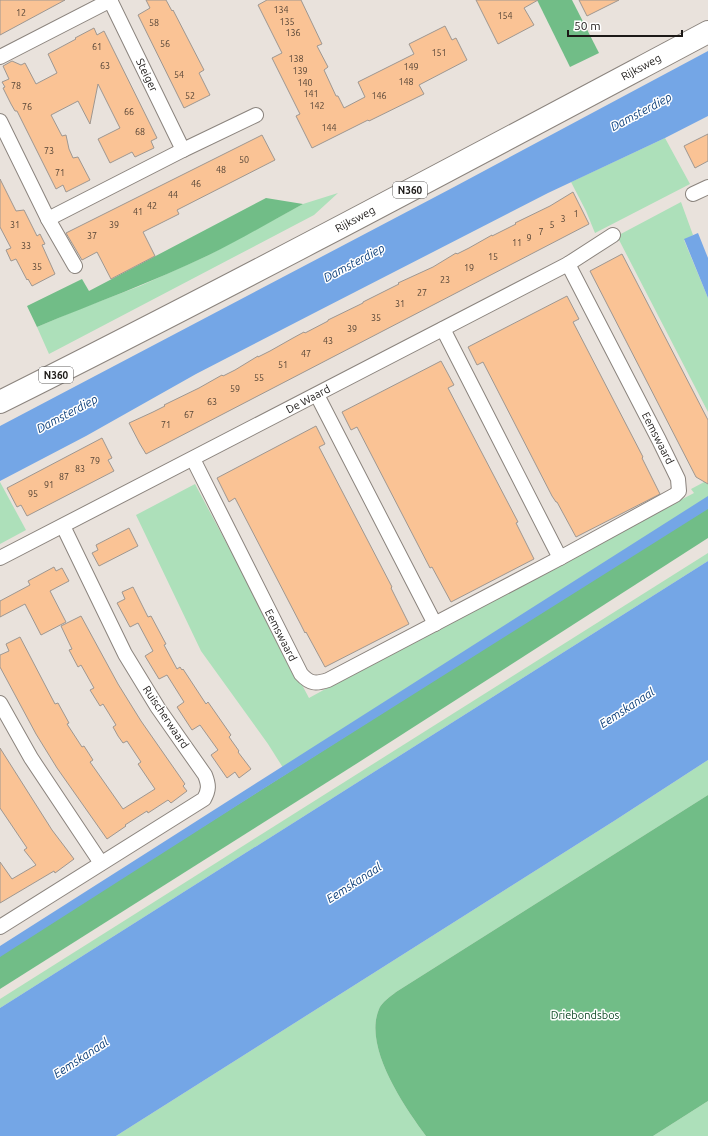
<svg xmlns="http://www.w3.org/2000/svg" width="708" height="1136" font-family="Ubuntu,sans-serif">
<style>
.green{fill:#ade0ba}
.forest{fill:#71bd87}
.water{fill:#74a6e6}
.building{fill:#fac395;stroke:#9e9791}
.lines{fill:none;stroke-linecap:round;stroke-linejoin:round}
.street-casing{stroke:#8b847e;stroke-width:16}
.primary-casing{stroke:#8b847e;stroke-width:24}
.street{stroke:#fff;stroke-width:14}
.primary{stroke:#fff;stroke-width:22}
.labels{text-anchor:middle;stroke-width:3;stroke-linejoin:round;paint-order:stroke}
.number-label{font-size:9px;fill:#544436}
.shield{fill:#fff;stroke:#605e5d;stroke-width:1}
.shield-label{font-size:10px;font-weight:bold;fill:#1c1917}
.street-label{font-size:11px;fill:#1c1917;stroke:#fff}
.park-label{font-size:11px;fill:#0d4724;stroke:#fff}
.water-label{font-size:12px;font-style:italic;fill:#10427c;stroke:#fff}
</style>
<rect width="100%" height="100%" fill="#e9e2dc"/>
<g class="green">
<polygon points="665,138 690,184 595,233 586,211 571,182"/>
<polygon points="338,193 314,215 49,354 37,327 77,310 140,286 209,255 303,204"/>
<polygon points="681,202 693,235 684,240 708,298 708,412 617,236"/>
<polygon points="708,480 708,507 287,774 268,744 201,651 136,515 195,484 309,698 453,619 694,493 691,489"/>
<polygon points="0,482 26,530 0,544"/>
<polygon points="708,553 708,561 0,1008 0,999"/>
<path d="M708,760V795L396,992C391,996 381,1003 379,1009C363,1047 404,1106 426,1136H116L614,821Z"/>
<polygon points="708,1101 708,1136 653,1136"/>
</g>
<g class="forest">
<polygon points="537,0 572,0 599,53 570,67"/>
<path d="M266,198L303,204C272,221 241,239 209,255C153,282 94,303 37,327L27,306L82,279L89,291Z"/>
<polygon points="708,507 708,538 356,764 0,989 0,955"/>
<path d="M708,795V1101L653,1136H426C404,1106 363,1047 379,1009C381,1003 391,996 396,992Z"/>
</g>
<g class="water">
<polygon points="708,51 708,116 665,138 548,193 318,311 196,374 86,436 0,481 0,426 454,187"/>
<polygon points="698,233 708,258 708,298 684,239"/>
<polygon points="708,496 708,509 271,784 0,957 0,946"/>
<polygon points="708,561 708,760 614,821 116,1136 0,1136 0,1008"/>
</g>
<g class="building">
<polygon points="0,0 65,0 0,35"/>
<polygon points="146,0 166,0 172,11 173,10 204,70 199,73 210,95 184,108 138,15 150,8"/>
<polygon points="267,0 301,0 322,44 317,46 328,67 324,70 336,96 338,96 344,108 365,97 358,82 414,54 409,44 445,26 452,40 456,38 467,60 419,85 424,94 369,121 368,120 312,148 296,116 300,114 272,58 282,53 258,5"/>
<polygon points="476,0 538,0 524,8 534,25 498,44"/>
<polygon points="579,0 619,0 587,16"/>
<polygon points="94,28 97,35 104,31 157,138 151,141 154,148 135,157 132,152 110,163 98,139 120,128 98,84 90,124 78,101 51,115 62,136 66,135 69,149 73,158 78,157 90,180 66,192 63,185 56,189 17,111 15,111 11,104 3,88 5,87 2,82 9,79 3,66 12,61 21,65 25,63 36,84 57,73 48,54 76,39 75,38"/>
<polygon points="708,134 708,161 695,168 684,146"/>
<polygon points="262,135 275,160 177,210 179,214 143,232 155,256 111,279 97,252 82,260 66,233"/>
<polygon points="0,179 16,211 24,210 37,236 40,234 45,244 42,245 55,274 32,286 28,279 27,280 16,259 11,261 6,250 11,248 0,227"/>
<polygon points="573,192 589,224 146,454 140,444 129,423 153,412 165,406 164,405 199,388 222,375 223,376 235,370 258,356 258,357 270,351 293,338 304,332 305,333 328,321 328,320 363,303 363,302 399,284 398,283 433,267 456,253 457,254 469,248 492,235 492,236 516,224 515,223 550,206"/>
<polygon points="622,254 708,420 708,484 696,477 590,271"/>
<polygon points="567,296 579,319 573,322 643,457 642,458 660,494 576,537 557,502 556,502 552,496 483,362 477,365 468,347"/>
<polygon points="441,361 454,385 448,388 518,522 516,523 534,559 451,602 432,567 430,568 357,427 351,430 342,412"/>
<polygon points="316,426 325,444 319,447 392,587 391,588 409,624 325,667 306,632 305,633 301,625 235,498 229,502 217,478"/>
<polygon points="102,438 112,458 108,460 114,471 27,516 21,505 17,507 7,488"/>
<polygon points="129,528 138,546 99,566 92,553 98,550 96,545"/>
<polygon points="54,567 56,571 62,568 69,581 50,591 66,622 41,635 25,604 0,617 0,601 30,585 28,581"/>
<polygon points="133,587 148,617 151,616 166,644 164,645 177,669 180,667 182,670 183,669 206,704 208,702 231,735 229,737 239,751 238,752 251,769 239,778 235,772 227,778 211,755 218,750 200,725 192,730 177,707 184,702 167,675 159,679 145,656 153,651 138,623 130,627 117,603 125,599 122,592"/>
<polygon points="81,616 118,684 141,721 185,784 183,786 187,791 171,803 168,800 148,813 147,811 125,825 126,826 107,839 57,768 36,734 0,667 0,655 9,651 6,644 20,637 55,704 58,703 69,723 67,724 82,747 84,746 93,760 90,762 123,809 155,789 138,764 141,762 127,741 123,743 118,736 113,727 116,725 103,704 100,706 90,690 94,688 81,665 78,667 69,650 72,649 61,626"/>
<polygon points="0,748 52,830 74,859 55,873 54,871 0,903 0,862 12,879 36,865 24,850 27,848 0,808"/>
</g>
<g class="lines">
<g class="street-casing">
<g id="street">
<polyline points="110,0 183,150"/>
<polyline points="0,57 111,0"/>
<polyline points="0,121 48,219 75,266"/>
<polyline points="693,194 708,187"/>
<polyline points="48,219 183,150 256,115"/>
<polyline points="443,329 560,558"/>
<polyline points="317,395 435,624"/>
<path d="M193,459L301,674C310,684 316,684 328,680L560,558L675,495L679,491L678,479L659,440L568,264"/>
<polyline points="0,558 568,264 613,235"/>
<polyline points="0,703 31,758 101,863"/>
<path d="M0,927L204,799C209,790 209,785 205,775L158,708L125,654L63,526"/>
</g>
</g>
<g class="primary-casing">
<path id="primary" d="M0,402C238,283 473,157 708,32"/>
</g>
<use href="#street" class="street"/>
<use href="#primary" class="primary"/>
</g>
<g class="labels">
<g class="number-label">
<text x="281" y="13">134</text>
<text x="21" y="16">12</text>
<text x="505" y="19">154</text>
<text x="287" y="25">135</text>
<text x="154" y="26">58</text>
<text x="293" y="36">136</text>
<text x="165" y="47">56</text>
<text x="97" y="50">61</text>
<text x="439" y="56">151</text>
<text x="296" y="62">138</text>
<text x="105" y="69">63</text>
<text x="411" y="70">149</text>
<text x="300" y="74">139</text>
<text x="179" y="78">54</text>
<text x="406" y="85">148</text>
<text x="305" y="86">140</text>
<text x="16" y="89">78</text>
<text x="311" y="97">141</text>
<text x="190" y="99">52</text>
<text x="379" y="99">146</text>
<text x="317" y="109">142</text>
<text x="27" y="110">76</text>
<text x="129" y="115">66</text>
<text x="329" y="131">144</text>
<text x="140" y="135">68</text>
<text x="49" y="154">73</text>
<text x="244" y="163">50</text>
<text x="221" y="173">48</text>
<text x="60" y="176">71</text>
<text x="196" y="187">46</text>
<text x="173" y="198">44</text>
<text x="152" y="209">42</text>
<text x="138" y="215">41</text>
<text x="576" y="217">1</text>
<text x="563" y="222">3</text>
<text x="15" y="228">31</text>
<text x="114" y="228">39</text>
<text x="552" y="228">5</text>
<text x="541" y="235">7</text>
<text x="92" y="239">37</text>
<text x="529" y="241">9</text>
<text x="517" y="246">11</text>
<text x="26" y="249">33</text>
<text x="493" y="260">15</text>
<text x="37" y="270">35</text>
<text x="469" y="271">19</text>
<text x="445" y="283">23</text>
<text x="422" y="296">27</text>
<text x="400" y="307">31</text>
<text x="376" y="321">35</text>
<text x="352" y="332">39</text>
<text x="328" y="344">43</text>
<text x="306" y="357">47</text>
<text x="283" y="368">51</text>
<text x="259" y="381">55</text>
<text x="235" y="392">59</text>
<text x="212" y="405">63</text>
<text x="189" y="418">67</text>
<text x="166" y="428">71</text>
<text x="95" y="464">79</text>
<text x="80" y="472">83</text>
<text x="64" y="480">87</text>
<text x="49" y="488">91</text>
<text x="33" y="497">95</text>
</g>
<g class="shield">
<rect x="393" y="182" width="34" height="16" rx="3"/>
<rect x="39" y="367" width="34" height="16" rx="3"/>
</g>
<g class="shield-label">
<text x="410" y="194">N360</text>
<text x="56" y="379">N360</text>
</g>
<g class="street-label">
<text transform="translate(641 67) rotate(-28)" y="4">Rijksweg</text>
<text transform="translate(147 75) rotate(64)" y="4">Steiger</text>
<text transform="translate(355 219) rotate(-28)" y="4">Rijksweg</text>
<text transform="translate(308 399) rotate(-28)" y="4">De Waard</text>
<text transform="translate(658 438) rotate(63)" y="4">Eemswaard</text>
<text transform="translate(281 635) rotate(63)" y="4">Eemswaard</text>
<text transform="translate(166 717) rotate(56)" y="4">Ruischerwaard</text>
</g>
<g class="park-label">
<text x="585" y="1019">Driebondsbos</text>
</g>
<g class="water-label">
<text transform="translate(641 112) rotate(-28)" y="4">Damsterdiep</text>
<text transform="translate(354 263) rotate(-28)" y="4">Damsterdiep</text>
<text transform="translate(67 414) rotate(-28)" y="4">Damsterdiep</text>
<text transform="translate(627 708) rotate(-33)" y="4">Eemskanaal</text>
<text transform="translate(354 883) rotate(-33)" y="4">Eemskanaal</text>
<text transform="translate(81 1058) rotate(-33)" y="4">Eemskanaal</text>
</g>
</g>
<path d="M568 30v6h114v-6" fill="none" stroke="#1c1917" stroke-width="2"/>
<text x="574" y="30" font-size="12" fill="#1c1917" stroke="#ffffff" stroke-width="3" paint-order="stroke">50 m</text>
</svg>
